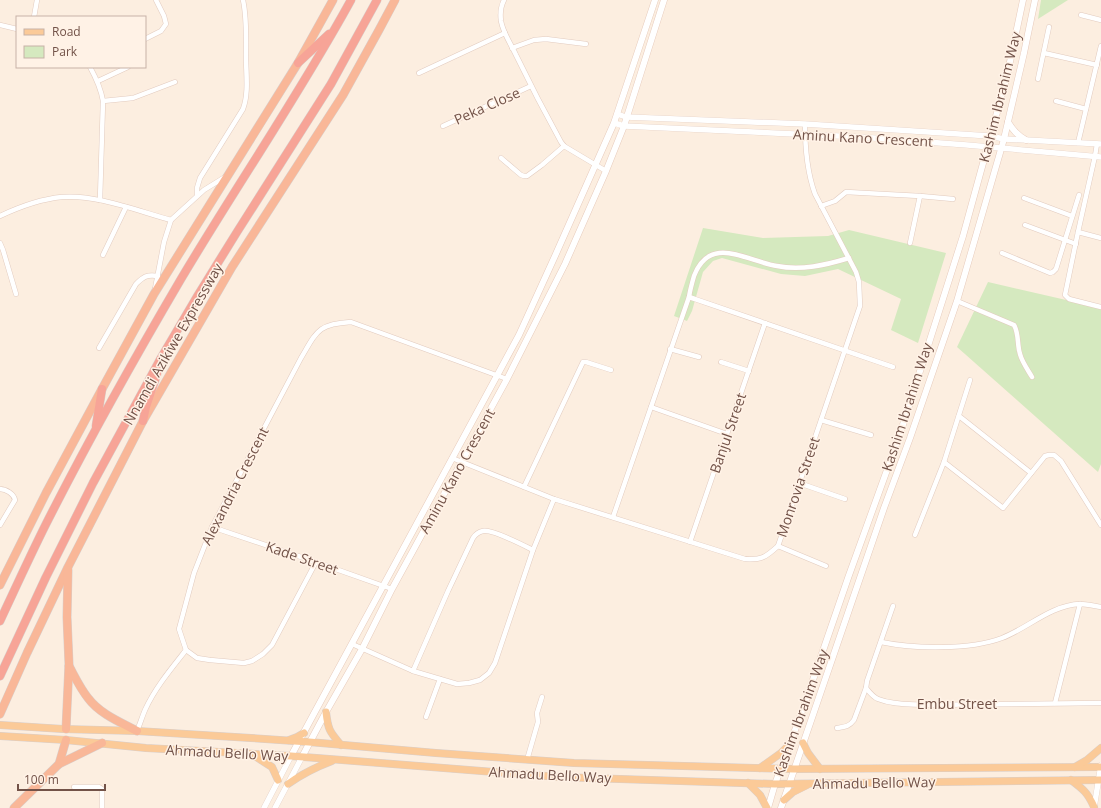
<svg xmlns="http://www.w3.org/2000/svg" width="1101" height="808" font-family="'Open Sans',sans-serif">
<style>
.green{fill:#d5e9bf}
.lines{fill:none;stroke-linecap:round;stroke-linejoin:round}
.minor-casing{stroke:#e2cbbf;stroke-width:5.5}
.tertiary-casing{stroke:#e2cbbf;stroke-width:6}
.secondary-casing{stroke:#e7cbbc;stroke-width:7}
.primary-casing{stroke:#d8cfcc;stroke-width:8}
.trunk-casing{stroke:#d8cfcc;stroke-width:9}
.motorway-casing{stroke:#d8cfcc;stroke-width:9}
.minor{stroke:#fff;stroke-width:4.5}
.tertiary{stroke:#fff;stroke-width:5.5}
.secondary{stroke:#fff;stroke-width:6}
.primary{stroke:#fbca98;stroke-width:7}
.trunk{stroke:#f9b798;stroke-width:8}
.motorway{stroke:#f7a497;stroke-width:8}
.labels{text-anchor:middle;stroke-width:3;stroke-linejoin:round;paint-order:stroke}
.street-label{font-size:14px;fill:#725248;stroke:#fff2e6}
</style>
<rect width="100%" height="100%" fill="#fceee0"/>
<g class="green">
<polygon points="1041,0 1068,0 1038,19"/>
<polygon points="703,228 763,238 828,236 849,230 946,253 918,343 891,330 901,299 838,269 805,276 781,274 722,258 713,261 703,272 692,311 687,321 674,316"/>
<polygon points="988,282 1101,308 1101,464 1098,472 957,347"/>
</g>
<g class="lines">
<g class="minor-casing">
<g id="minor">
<path d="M504,0C501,6 500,14 501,21C503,33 511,44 516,55C530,84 545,113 561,142L564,146L606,171"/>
<polyline points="1081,15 1101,20"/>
<polyline points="34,17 37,0"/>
<polyline points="0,25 17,29"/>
<polyline points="145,39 161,31 166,24 164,16 156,0"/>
<polyline points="512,48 534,40 546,39 586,44"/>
<polyline points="1044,53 1097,65"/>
<path d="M90,67C96,78 101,89 103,101L100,200"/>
<polyline points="419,73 505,33"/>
<polyline points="1038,79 1049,27"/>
<polyline points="98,81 128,67"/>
<polyline points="103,101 133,98 175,82"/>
<polyline points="1056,101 1086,109"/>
<polyline points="443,126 531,86"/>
<polyline points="1078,143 1101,46"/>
<polyline points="1097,144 1095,156 1078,232 1065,295 1069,299 1101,307"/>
<polyline points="501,158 521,175 524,176 527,176 542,165 564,146"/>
<path d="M197,195V188L200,178L243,109C249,93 246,74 246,56C246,38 247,18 243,0"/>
<polyline points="1024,198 1072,216"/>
<polyline points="821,206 835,201 846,192 920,196 953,199"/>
<path d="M0,216C19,207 41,199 62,197C95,194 138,211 171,220"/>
<polyline points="1025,225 1076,244"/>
<polyline points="1078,232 1101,238"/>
<polyline points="0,243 3,250 16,294"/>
<polyline points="910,243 920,196"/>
<polyline points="1002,253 1050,273 1053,272 1056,269 1079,195"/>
<polyline points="103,255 126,207"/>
<polyline points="155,289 164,242 171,220 204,190 225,177"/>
<polyline points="689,297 893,367"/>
<path d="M957,301L1014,325C1019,333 1017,345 1020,354C1022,362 1028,370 1032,377"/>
<path d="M99,348L136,284C143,277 147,274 158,276"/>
<polyline points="670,349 699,357"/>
<polyline points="721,362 749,371"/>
<polyline points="651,407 727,434"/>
<polyline points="959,416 1031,473"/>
<polyline points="821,420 871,435"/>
<path d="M452,458L554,499L745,559C762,560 766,557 778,546L860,306L859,282L856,272L815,194C807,172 805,148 805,124"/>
<polyline points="944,462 1003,508 1045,456 1049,455 1054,455 1061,461 1101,525"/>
<polyline points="799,483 845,499"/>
<polyline points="524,487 583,362 586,362 611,370"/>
<path d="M0,489C6,489 14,494 15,500L0,525"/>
<path d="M613,517L689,297C690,290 692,283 694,276C710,234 746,261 777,266C801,271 826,265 849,258"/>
<polyline points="212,527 316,562 392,589"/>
<polyline points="915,535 944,462 970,380"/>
<polyline points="690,542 765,323"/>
<polyline points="778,546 826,566"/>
<path d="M316,562L272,645L263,654L252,661L244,663L210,660L197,658L186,650L179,629L194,573L212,527L301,358C317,331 318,324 351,322L507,379"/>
<path d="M893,606L867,681L866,688C870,693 873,697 878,699C893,705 910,704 925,705L1101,703"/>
<path d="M881,642C914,649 970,650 1002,638C1028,628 1051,605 1080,604C1087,604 1094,606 1101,607"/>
<polyline points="352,644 413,671 457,684 469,683 480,680 489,673 495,663 533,550 554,499"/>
<path d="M413,671L448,591L473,538C475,535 478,532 483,531C492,529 523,545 533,550"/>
<polyline points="1055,703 1080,604"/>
<polyline points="426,717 440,679"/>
<path d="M837,728C844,727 849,727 854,720L866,688"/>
<path d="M137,731C140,724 142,717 145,710C155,688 171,669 186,650"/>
<polyline points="527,760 538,722 537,713 542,697"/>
<polyline points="74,787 99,787 102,789 102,808"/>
</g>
</g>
<g class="tertiary-casing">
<g id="tertiary">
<polyline points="617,114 626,117 805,124 990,136 1004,139 1101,144"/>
<polyline points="614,123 624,126 860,137 967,145 1101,157"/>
<polyline points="264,808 291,756"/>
<polyline points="275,808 302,757"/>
<polyline points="1094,808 1101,765"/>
</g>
</g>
<g class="secondary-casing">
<g id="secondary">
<path d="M1008,122C1013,130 1017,135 1026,140"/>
<polyline points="291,756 519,335 555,256 614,123 655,0"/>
<polyline points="302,757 326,712 362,649 392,589 507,379 565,264 606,171 624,126 664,0"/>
<polyline points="768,808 775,784 804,706 848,578 900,434 963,236 1007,76 1023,0"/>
<polyline points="781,808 884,508 910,438 957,301 1004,139 1024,53 1035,0"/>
</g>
</g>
<g class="primary-casing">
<g id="primary">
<path d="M326,712C328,729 329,731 341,745"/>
<polyline points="0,725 63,729 137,731 251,738 309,742 436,753 574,763 794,769 1101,767"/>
<polyline points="0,736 66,740 146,748 291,756 559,777 775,784 1101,780"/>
<polyline points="289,740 297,737 304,733"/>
<polyline points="803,743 808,753 820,769"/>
<polyline points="253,755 272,767 278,780"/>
<polyline points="1075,767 1087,760 1101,748"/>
<polyline points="760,768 781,753 791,743"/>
<path d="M1071,780C1083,789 1088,793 1094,807"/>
<polyline points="748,783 760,795 767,808"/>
<path d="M288,784C302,774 316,767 332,761"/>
<polyline points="784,800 793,792 807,785"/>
</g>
</g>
<g class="trunk-casing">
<g id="trunk">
<polyline points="0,585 46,493 102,389 154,294 298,63 333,0"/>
<path d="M69,666C75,677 80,688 88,698C100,714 120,722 137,731"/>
<polyline points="0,714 27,653 68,567 143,421 232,267 343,95 379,30 395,0"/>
<polyline points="66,729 69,664 67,617 68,570"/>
<polyline points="59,764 66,740"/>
<polyline points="14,808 59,764 102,743"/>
</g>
</g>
<g class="motorway-casing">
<g id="motorway">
<polyline points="298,63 329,34"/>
<polyline points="143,421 146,407 157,374"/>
<polyline points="96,426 102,389"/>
<path d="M0,621C15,589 30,556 46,524C88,441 134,359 181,279C237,185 299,95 351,0"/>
<polyline points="0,676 46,577 93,483 161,358 198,295 237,232 331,84 377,0"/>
</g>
</g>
<use href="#minor" class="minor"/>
<use href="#tertiary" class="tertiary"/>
<use href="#secondary" class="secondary"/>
<use href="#primary" class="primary"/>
<use href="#trunk" class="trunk"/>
<use href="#motorway" class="motorway"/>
</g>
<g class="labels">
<g class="street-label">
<text transform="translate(1000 97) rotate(-76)" y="5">Kashim Ibrahim Way</text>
<text transform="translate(487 106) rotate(-24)" y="5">Peka Close</text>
<text transform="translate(863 138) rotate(3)" y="5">Aminu Kano Crescent</text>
<text transform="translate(173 344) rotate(-60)" y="5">Nnamdi Azikiwe Expressway</text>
<text transform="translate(907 407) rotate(-72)" y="5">Kashim Ibrahim Way</text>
<text transform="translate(728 433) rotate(-71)" y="5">Banjul Street</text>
<text transform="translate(457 471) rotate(-61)" y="5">Aminu Kano Crescent</text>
<text transform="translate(235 486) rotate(-63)" y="5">Alexandria Crescent</text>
<text transform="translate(798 487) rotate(-71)" y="5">Monrovia Street</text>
<text transform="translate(302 558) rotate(19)" y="5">Kade Street</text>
<text x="957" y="709">Embu Street</text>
<text transform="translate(801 713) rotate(-70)" y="5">Kashim Ibrahim Way</text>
<text transform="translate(227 753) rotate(3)" y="5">Ahmadu Bello Way</text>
<text transform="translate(550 775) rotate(3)" y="5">Ahmadu Bello Way</text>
<text transform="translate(874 783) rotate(-1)" y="5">Ahmadu Bello Way</text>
</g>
</g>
<rect x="16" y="16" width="130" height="52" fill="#fff2e6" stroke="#c7b2a7"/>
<rect x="24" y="29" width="20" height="6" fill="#fbca98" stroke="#c7b2a7"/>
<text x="52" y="36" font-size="12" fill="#725248">Road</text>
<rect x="24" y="46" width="20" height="12" fill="#d5e9bf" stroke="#c7b2a7"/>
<text x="52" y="56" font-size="12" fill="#725248">Park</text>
<path d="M18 784v6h87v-6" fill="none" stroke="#725248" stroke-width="2"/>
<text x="24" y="784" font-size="12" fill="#725248" stroke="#fff2e6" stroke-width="3" paint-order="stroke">100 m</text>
</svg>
